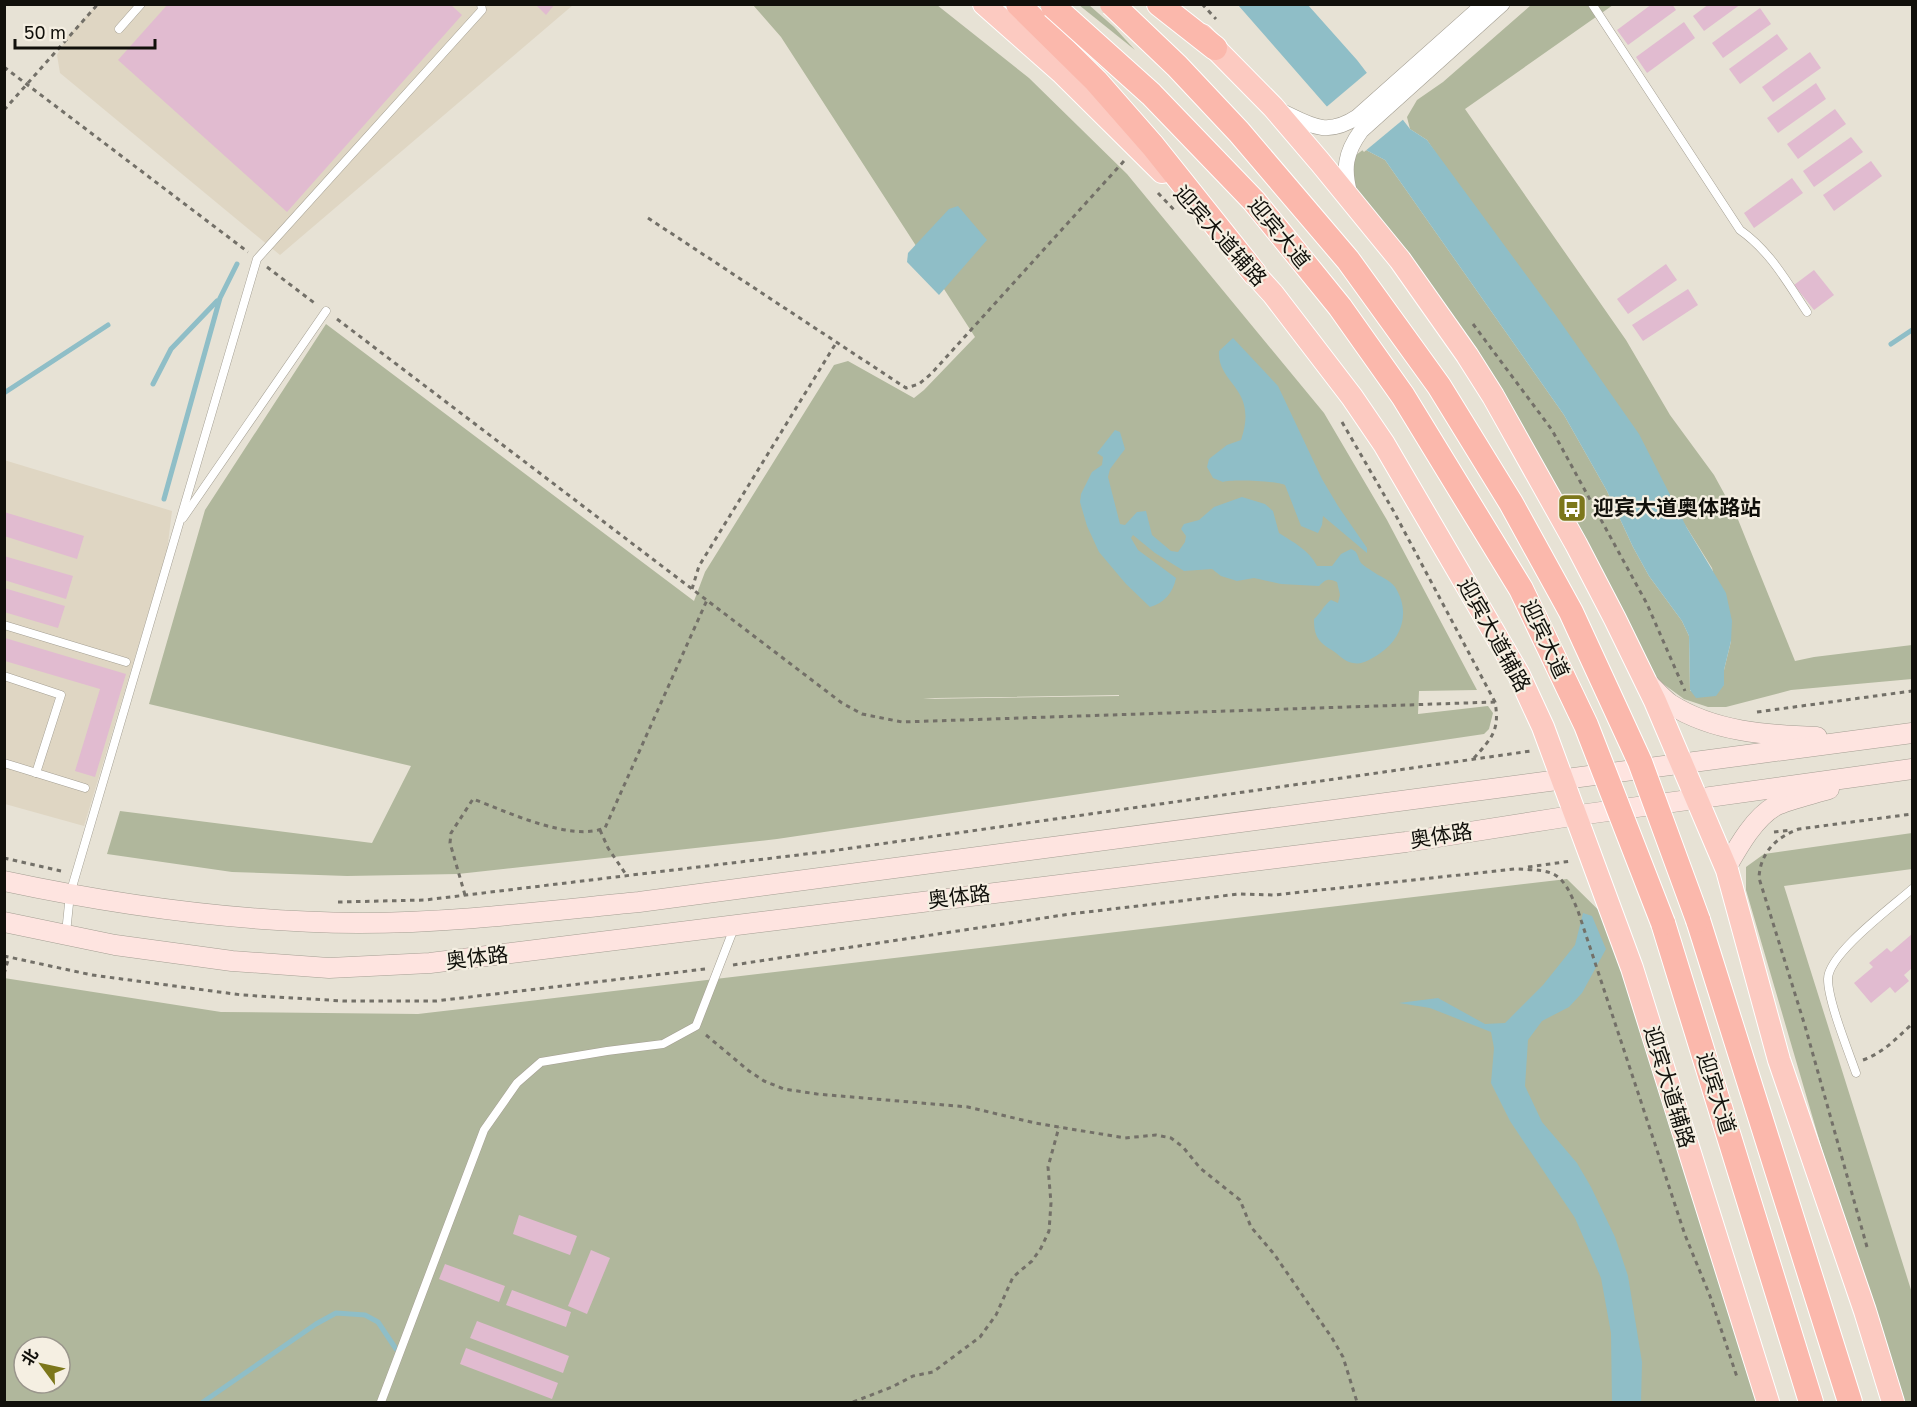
<svg xmlns="http://www.w3.org/2000/svg" width="1917" height="1407" font-family="'Golos Text','Noto Sans SC',sans-serif">
<style>
.built{fill:#dfd6c3}
.green{fill:#b0b79c;fill-rule:evenodd}
.water{fill:#8fbec7}
.pier{fill:#e7e2d5}
.lines{fill:none;stroke-linecap:round;stroke-linejoin:round}
.stream{stroke:#8fbec7;stroke-width:5}
.building{fill:#e1bbd0}
.service-casing{stroke:#a49f93;stroke-width:9}
.minor-casing{stroke:#a49f93;stroke-width:16}
.secondary-casing{stroke:#a49f93;stroke-width:21}
.primary-casing{stroke:#fff;stroke-width:24}
.trunk-casing{stroke:#fff;stroke-width:26}
.path{stroke:#737068;stroke-width:3;stroke-dasharray:4.5 4.5;stroke-linecap:butt}
.service{stroke:#fff;stroke-width:8}
.minor{stroke:#fff;stroke-width:15}
.secondary{stroke:#fee4e0;stroke-width:20}
.primary{stroke:#fccac1;stroke-width:22}
.trunk{stroke:#fbb8ac;stroke-width:24}
.trunk-bridge-casing{stroke:#fff;stroke-width:26;stroke-linecap:butt}
.trunk-bridge{stroke:#fbb8ac;stroke-width:24}
.labels{text-anchor:middle;stroke-width:4.5;stroke-linejoin:round;paint-order:stroke}
.street-label{font-size:21px;fill:#11100b;stroke:#f5efe2}
.poi-label{font-size:21px;font-weight:bold;fill:#11100b;stroke:#f5efe2;text-anchor:start}
</style>
<rect width="100%" height="100%" fill="#e7e2d5"/>
<g class="built">
<polygon points="97,5 573,5 280,255 60,73 57,55 67,37"/>
<polygon points="4,460 172,511 167,551 84,826 5,804"/>
</g>
<g class="green">
<path d="M753,5H937L1029,78L1127,174L1324,413L1387,520L1477,690L1419,691L1418,714L1488,706L1493,713L1489,729L1484,734L777,839L458,874L347,876L232,872L107,854L120,811L372,843L411,766L149,704L205,510L326,324L694,601L705,572L834,365L848,361L914,398L924,390L975,337L781,37ZM1119,695V696L923,699L935,698Z"/>
<polygon points="1079,5 1089,5 1114,27 1135,50"/>
<polygon points="1531,5 1613,5 1465,109 1626,340 1670,415 1714,475 1737,517 1795,661 1814,657 1912,645 1912,679 1791,690 1726,707 1708,707 1684,699 1640,667 1518,438 1333,182 1344,164 1364,149 1385,160 1564,415 1607,491 1633,547 1649,576 1682,621 1689,636 1690,691 1724,685 1724,670 1731,641 1712,568 1687,528 1427,140 1410,129 1407,117 1417,100 1443,82"/>
<polygon points="1912,833 1912,869 1784,886 1912,1293 1912,1402 1896,1402 1746,890 1746,867 1764,854"/>
<path d="M1567,879L1635,946L1775,1402H5L4,978L221,1012L418,1014ZM24,1347H60V1383H24Z"/>
</g>
<g class="water">
<polygon points="1238,5 1308,5 1357,60 1410,129 1427,140 1557,317 1639,434 1687,528 1726,593 1732,621 1731,641 1724,670 1724,685 1716,696 1696,698 1690,690 1689,636 1682,621 1649,576 1633,547 1607,491 1564,415 1385,160 1364,149"/>
<polygon points="958,206 987,240 939,295 907,262 908,253 949,209"/>
<path d="M1233,338L1278,386L1322,479L1338,506L1367,548V553L1323,516L1322,525L1318,533L1301,526L1285,485C1276,481 1232,479 1223,482L1213,478L1207,467L1209,459L1227,445L1241,440C1259,387 1217,385 1219,351Z"/>
<path d="M1115,430L1120,432L1125,449L1110,469L1108,477L1120,524L1125,525L1137,512L1146,511L1152,535L1171,551L1178,552L1185,542L1186,536L1181,529L1184,524L1199,520L1214,507L1242,497L1265,504L1273,511L1279,533C1294,543 1308,549 1317,566H1332L1341,554L1351,549C1359,552 1357,557 1361,563C1364,566 1369,569 1372,571C1380,577 1389,579 1395,587C1411,612 1402,639 1379,654C1371,659 1363,665 1353,663C1344,662 1338,653 1330,649C1317,641 1314,634 1314,619C1321,613 1323,606 1331,600L1338,603L1340,595L1337,582C1328,578 1326,579 1319,586L1281,584L1254,578L1237,581L1221,576L1212,569L1184,571L1155,553L1133,535L1131,538L1138,550L1176,578C1173,593 1164,603 1150,607L1126,584L1099,552L1087,526L1080,502L1081,494L1092,472L1102,465L1103,457L1097,453Z"/>
<polygon points="1583,913 1592,916 1606,949 1582,993 1569,1007 1542,1021 1528,1040 1525,1086 1542,1122 1577,1163 1591,1187 1615,1237 1628,1276 1642,1362 1641,1402 1612,1402 1611,1333 1601,1278 1575,1218 1510,1121 1491,1083 1494,1048 1491,1032 1430,1008 1399,1003 1438,998 1485,1024 1505,1023 1543,985 1575,945"/>
</g>
<polygon class="pier" points="1369,71 1405,118 1364,152 1324,109"/>
<g class="lines">
<g class="stream">
<polyline points="1891,344 1912,330"/>
<polyline points="153,384 171,349 217,301"/>
<polyline points="4,393 108,325"/>
<polyline points="164,499 220,298 237,264"/>
<polyline points="203,1402 316,1324 336,1313 365,1315 378,1322 396,1349"/>
</g>
</g>
<g class="building">
<polygon points="168,4 450,4 462,15 287,212 118,60"/>
<polygon points="535,4 555,4 546,15"/>
<polygon points="1652,4 1672,4 1676,10 1628,45 1617,30"/>
<polygon points="1709,4 1741,4 1704,31 1693,16"/>
<polygon points="1760,8 1771,24 1723,58 1712,43"/>
<polygon points="1684,22 1695,38 1647,73 1636,57"/>
<polygon points="1777,34 1788,49 1740,84 1729,69"/>
<polygon points="1810,52 1821,68 1773,102 1762,87"/>
<polygon points="1816,83 1826,99 1778,133 1767,118"/>
<polygon points="1835,109 1846,124 1798,159 1787,144"/>
<polygon points="1851,137 1863,152 1814,187 1803,171"/>
<polygon points="1871,161 1882,176 1834,211 1823,195"/>
<polygon points="1792,178 1803,193 1754,228 1744,213"/>
<polygon points="1666,264 1677,280 1628,314 1617,299"/>
<polygon points="1814,270 1834,295 1814,310 1794,285"/>
<polygon points="1688,289 1698,305 1643,341 1632,325"/>
<polygon points="4,512 84,536 77,559 4,536"/>
<polygon points="4,556 73,576 66,599 4,580"/>
<polygon points="4,588 65,606 58,628 4,612"/>
<polygon points="5,638 126,674 95,777 75,771 100,689 5,661"/>
<polygon points="1912,934 1912,968 1904,975 1909,981 1895,993 1890,987 1871,1003 1854,983 1873,967 1869,963 1887,948 1891,952"/>
<polygon points="519,1215 577,1236 570,1255 513,1234"/>
<polygon points="591,1250 610,1258 587,1314 568,1306"/>
<polygon points="445,1264 505,1286 499,1302 439,1279"/>
<polygon points="512,1290 571,1312 566,1327 506,1305"/>
<polygon points="477,1321 569,1356 563,1373 470,1338"/>
<polygon points="466,1348 558,1383 552,1399 460,1364"/>
</g>
<g class="lines">
<g class="service-casing">
<g id="service">
<path d="M1592,4L1740,230C1770,251 1787,282 1807,312"/>
<polyline points="119,29 141,4"/>
<polyline points="183,518 326,311"/>
<polyline points="4,625 126,662"/>
<polyline points="4,676 61,695 36,773"/>
<polyline points="4,763 85,788"/>
<polyline points="66,933 70,894 257,259 482,10 481,4"/>
<path d="M1856,1073C1848,1050 1828,1001 1828,979C1828,954 1893,906 1912,889"/>
<polyline points="381,1402 484,1130 517,1083 541,1062 607,1051 663,1044 696,1026 734,928"/>
</g>
</g>
<g class="minor-casing">
<g id="minor">
<path d="M1279,110C1309,124 1325,138 1357,117L1484,4"/>
<path d="M1350,194C1343,169 1345,153 1361,131L1502,4"/>
</g>
</g>
<g class="secondary-casing">
<g id="secondary">
<path d="M1650,685C1656,691 1663,699 1670,704C1714,732 1766,735 1817,737"/>
<path d="M1726,868C1738,847 1754,818 1775,806C1789,799 1813,794 1829,789"/>
<path d="M4,881C121,906 240,922 359,923C453,923 546,911 639,902L1912,733"/>
<polyline points="4,922 115,945 232,961 329,968 430,963 1406,842 1565,817 1912,769"/>
</g>
</g>
<g class="primary-casing">
<g id="primary">
<polyline points="984,4 1061,72 1162,172"/>
<polyline points="1202,35 1273,107 1320,162 1400,260 1467,355 1493,396 1576,544 1615,619 1655,701 1727,870 1779,1060 1865,1311 1893,1402"/>
<polyline points="1243,261 1273,294 1352,397 1384,444 1519,675 1543,727 1632,968 1768,1402"/>
</g>
</g>
<g class="trunk-casing">
<g id="trunk">
<polyline points="1018,4 1096,81 1153,146 1255,274"/>
<polyline points="1159,4 1215,48"/>
<polyline points="1698,920 1850,1402"/>
<polyline points="1663,923 1811,1402"/>
</g>
</g>
<g class="path">
<polyline points="1202,4 1216,19"/>
<polyline points="4,67 248,252"/>
<polyline points="4,110 98,4"/>
<polyline points="1158,193 1176,212"/>
<polyline points="648,218 906,388 919,384 931,374 1124,161"/>
<polyline points="267,267 317,305"/>
<polyline points="337,319 842,703 862,714 902,722 1495,702"/>
<polyline points="1473,324 1552,430 1647,604 1685,691"/>
<path d="M1342,422L1394,512L1495,702C1500,730 1492,738 1474,758"/>
<polyline points="692,589 699,566 836,343"/>
<polyline points="1757,712 1912,691"/>
<polyline points="600,830 608,848 627,876"/>
<polyline points="1774,832 1791,830"/>
<polyline points="4,858 61,871"/>
<polyline points="1528,867 1571,861"/>
<path d="M465,895L450,843L451,833L473,799C508,812 570,842 605,828L707,600"/>
<polyline points="338,902 425,900 831,851 1531,751"/>
<polyline points="4,956 92,975 242,995 344,1001 436,1001 705,969"/>
<path d="M733,965L1070,914L1239,894L1274,895L1515,869C1557,870 1562,872 1578,911L1685,1235L1710,1296L1737,1377"/>
<polyline points="4,974 9,957"/>
<polyline points="706,1035 749,1071 764,1081 784,1089 817,1094 968,1107 1035,1123 1125,1138 1156,1135 1171,1138 1183,1147 1200,1168 1240,1200 1251,1227 1274,1254 1332,1338 1343,1357 1357,1402"/>
<path d="M1863,1060C1883,1053 1897,1038 1912,1024"/>
<path d="M1867,1247L1805,1026L1759,878C1760,853 1776,837 1799,829L1912,814"/>
<polyline points="853,1402 892,1387 913,1376 933,1372 980,1337 996,1315 1013,1277 1032,1261 1041,1248 1049,1231 1051,1203 1048,1167 1059,1127"/>
</g>
<use href="#service" class="service"/>
<use href="#minor" class="minor"/>
<use href="#secondary" class="secondary"/>
<use href="#primary" class="primary"/>
<use href="#trunk" class="trunk"/>
<g class="trunk-bridge-casing">
<g id="trunk-bridge">
<polyline points="1112,4 1177,66 1239,132 1348,260 1439,386 1511,503 1571,612 1640,762 1698,920"/>
<polyline points="1053,6 1151,94 1254,201 1340,307 1403,396 1521,589 1586,725 1663,923"/>
</g>
</g>
<use href="#trunk-bridge" class="trunk-bridge"/>
</g>
<defs>
<g id="bus-square" transform="scale(1.5)"><rect x="-9" y="-9" width="18" height="18" rx="4" fill="#7c771b" stroke="#f5efe2"/><path d="M-5-6H5V4H4V6H2V4H-2V6H-4V4H-5ZM-3.5-4V0h7V-4ZM-3.5 1.2v1.5H-2V1.2ZM2 1.2v1.5H3.5V1.2Z" fill="#fff"/></g>
</defs>
<g fill-rule="evenodd">
<use href="#bus-square" x="1572" y="508"/>
</g>
<g class="labels">
<g class="street-label">
<text transform="translate(1279 233) rotate(51)" y="7">迎宾大道</text>
<text transform="translate(1220 236) rotate(48)" y="7">迎宾大道辅路</text>
<text transform="translate(1494 635) rotate(61)" y="7">迎宾大道辅路</text>
<text transform="translate(1545 639) rotate(65)" y="7">迎宾大道</text>
<text transform="translate(1441 836) rotate(-9)" y="7">奥体路</text>
<text transform="translate(959 897) rotate(-7)" y="7">奥体路</text>
<text transform="translate(477 958) rotate(-7)" y="7">奥体路</text>
<text transform="translate(1669 1087) rotate(73)" y="7">迎宾大道辅路</text>
<text transform="translate(1716 1093) rotate(73)" y="7">迎宾大道</text>
</g>
<g class="poi-label">
<text x="1593" y="515">迎宾大道奥体路站</text>
</g>
</g>
<rect width="1917" height="1407" fill="none" stroke="#11100b" stroke-width="12"/>
<g transform="translate(42 1365) rotate(303)"><circle r="28" fill="#f5efe2" stroke="#9a968c" stroke-width="1.5"/>
<path d="M0-4.5L10 22L0 15L-10 22Z" fill="#7c771b"/>
<text y="-9" font-size="16" font-weight="bold" text-anchor="middle" fill="#11100b">北</text>
</g>
<path d="M15 39v9h140v-9" fill="none" stroke="#11100b" stroke-width="3"/>
<text x="24" y="39" font-size="18" fill="#11100b" stroke="#f5efe2" stroke-width="4.5" paint-order="stroke">50 m</text>
</svg>
